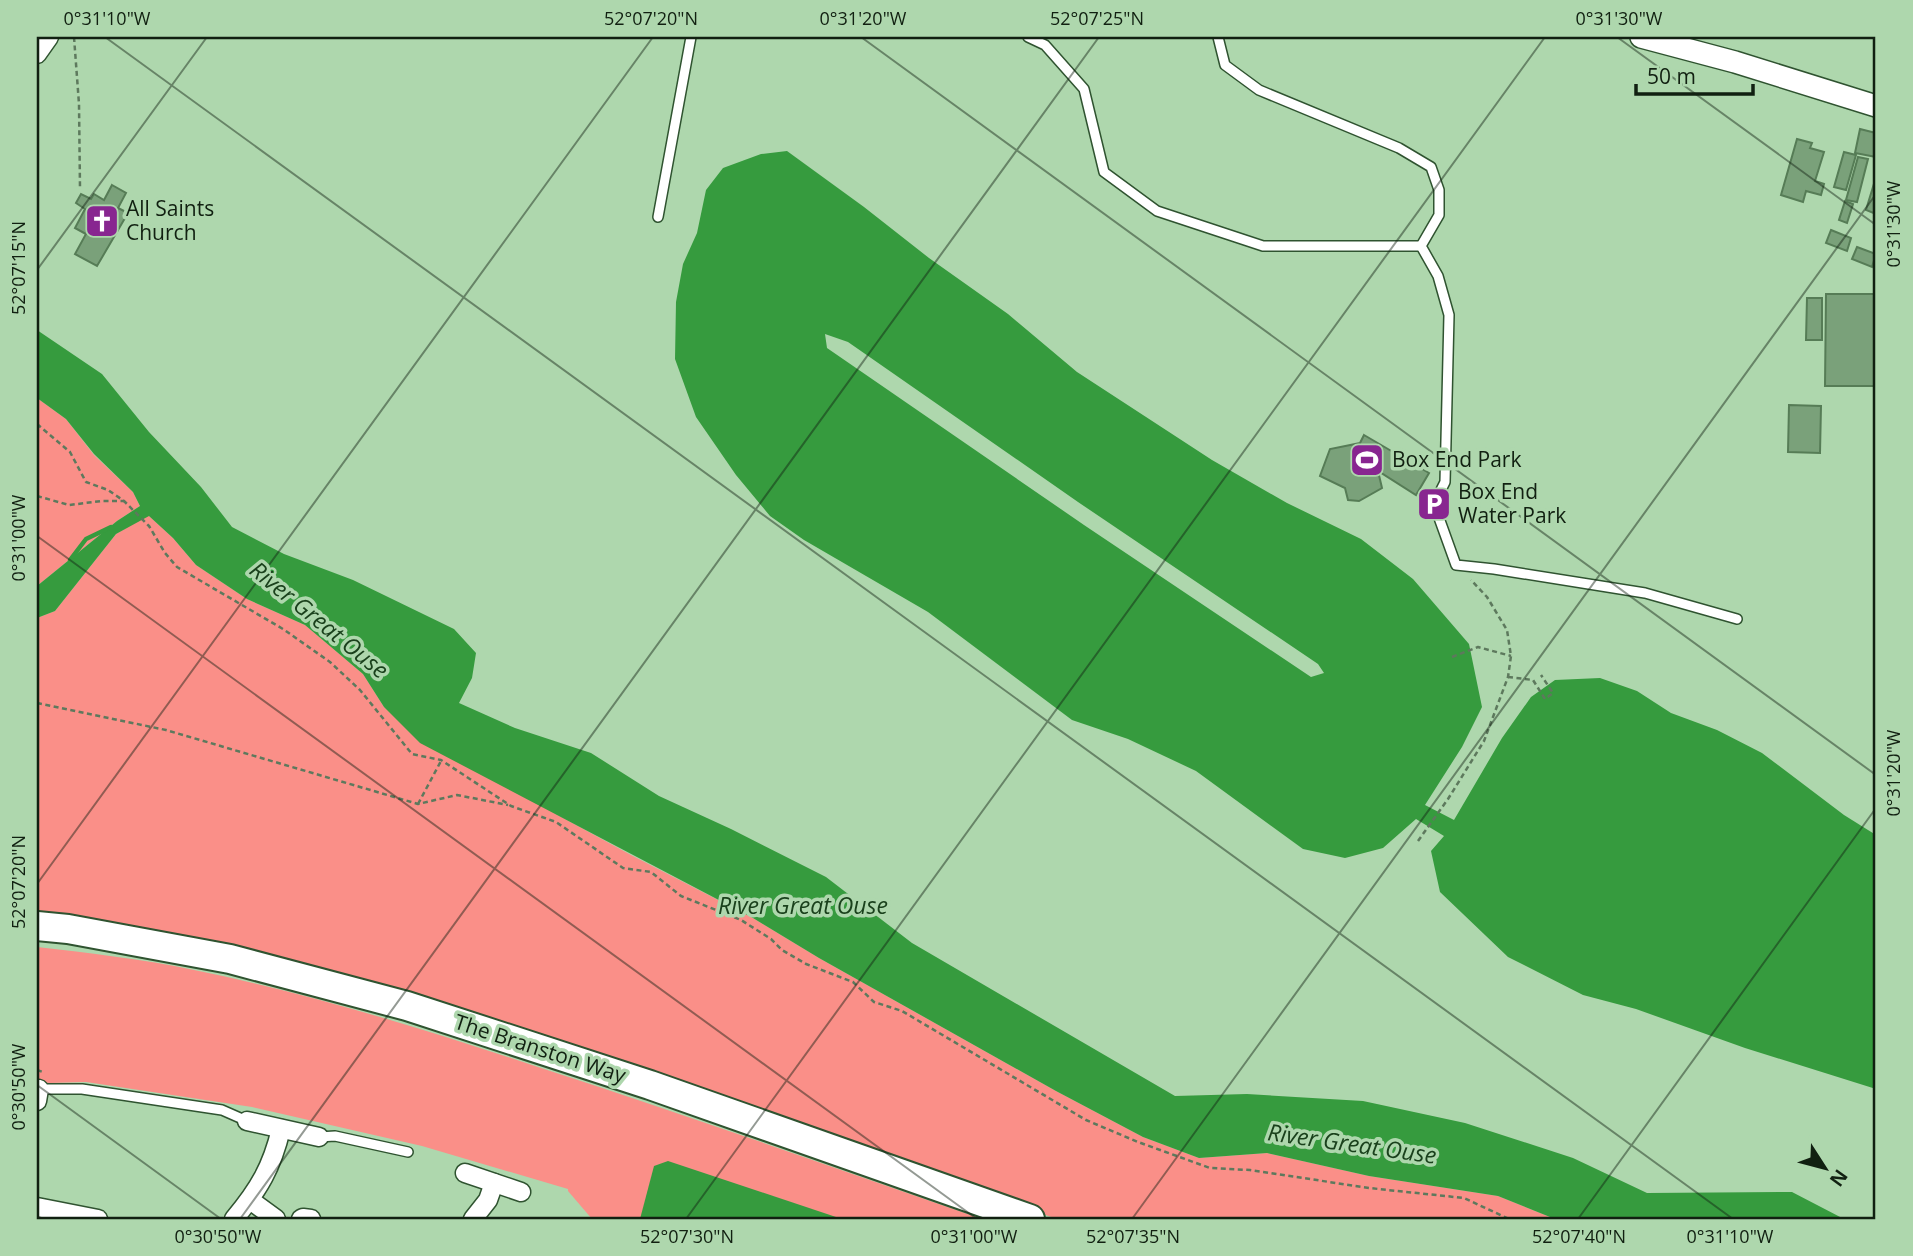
<svg xmlns="http://www.w3.org/2000/svg" width="1913" height="1256" font-family="'Open Sans',sans-serif">
<style>
.green{fill:#fa8f88}
.water{fill:#369b3e;fill-rule:evenodd}
.lines{fill:none;stroke-linecap:round;stroke-linejoin:round}
.stream{stroke:#369b3e;stroke-width:4.5}
.building{fill:#7aa17a;stroke:#567c56;stroke-width:2}
.service-casing{stroke:#2f5330;stroke-width:12}
.minor-casing{stroke:#2f5330;stroke-width:21}
.tertiary-casing{stroke:#2f5330;stroke-width:24}
.trunk-casing{stroke:#2f5330;stroke-width:32}
.path{stroke:#5d795d;stroke-width:2.5;stroke-dasharray:5 3.5;stroke-linecap:butt}
.service{stroke:#fff;stroke-width:9}
.minor{stroke:#fff;stroke-width:18}
.tertiary{stroke:#fff;stroke-width:21}
.trunk{stroke:#fff;stroke-width:28}
.ticks{fill:none;stroke:#112011;stroke-width:2;stroke-opacity:0.45}
.labels{text-anchor:middle;stroke-width:7;stroke-linejoin:round;paint-order:stroke}
.poi-label{font-size:21px;fill:#112011;stroke:#aed7ad;text-anchor:start}
.street-label{font-size:21px;fill:#112011;stroke:#aed7ad}
.water-label{font-size:23px;font-style:italic;fill:#1a411c;stroke:#aed7ad}
.neatline{fill:none;stroke:#112011;stroke-width:2.5}
.ticks-label{font-size:18px;text-anchor:middle;fill:#112011}
</style>
<rect width="100%" height="100%" fill="#aed7ad"/>
<g class="green">
<polygon points="37,398 66,419 94,455 133,492 140,506 117,521 37,586"/>
<polygon points="148,515 173,538 196,565 247,599 305,625 363,674 384,707 554,813 631,855 753,918 819,958 1056,1091 1143,1137 1199,1158 1267,1153 1369,1176 1498,1196 1555,1219 1057,1219 662,1079 37,919 37,618 55,611 116,534"/>
<path d="M37,947C89,953 142,959 194,970C312,994 427,1030 541,1068C689,1116 835,1168 982,1219H592L568,1191V1189L422,1146L252,1107L86,1082L50,1083L37,1082Z"/>
</g>
<g class="water">
<path d="M787,151L864,207L929,258L1008,314L1077,372L1212,460L1287,503L1361,539L1413,579L1469,644L1482,707L1462,747L1425,805L1454,820L1502,738L1531,697L1555,680L1600,678L1637,691L1671,713L1717,730L1762,753L1844,815L1876,835V1089L1745,1048L1636,1009L1583,995L1508,957L1440,892L1431,851L1444,836L1416,819L1383,848L1345,858L1303,849L1196,771L1128,739L1072,720L928,612L804,540L770,516L736,475L696,417L675,359L676,302L683,264L697,233L706,190L723,168L761,154ZM825,334L848,342L1078,502L1318,664L1324,673L1311,677L1084,525L827,348Z"/>
<polygon points="37,330 102,374 149,432 201,487 232,527 284,554 353,580 454,629 476,653 472,678 459,703 515,728 591,753 659,796 731,829 826,877 912,943 1175,1096 1247,1094 1363,1101 1465,1123 1573,1158 1647,1193 1792,1192 1844,1219 1555,1219 1498,1196 1369,1176 1267,1153 1199,1158 1143,1137 1056,1091 819,958 753,918 420,743 384,707 363,674 305,625 247,599 196,565 173,538 149,516 116,534 55,611 37,618 37,586 117,521 140,506 133,492 94,454 66,419 37,398"/>
<polygon points="668,1161 842,1219 640,1219 654,1166"/>
</g>
<g class="lines">
<polyline class="stream" points="70,560 86,539 111,527"/>
</g>
<g class="building">
<polygon points="1860,129 1876,133 1876,157 1855,153"/>
<polygon points="1797,139 1812,143 1810,148 1824,152 1815,181 1824,184 1821,195 1806,191 1803,202 1781,195"/>
<polygon points="1844,152 1856,155 1846,190 1834,187"/>
<polygon points="1858,157 1868,159 1857,202 1846,200"/>
<polygon points="1876,177 1876,214 1866,210"/>
<polygon points="112,185 126,193 118,208 128,213 97,266 75,254 86,234 75,228 85,209 76,203 81,194 91,199 94,194 104,200"/>
<polygon points="1845,201 1853,204 1847,223 1839,220"/>
<polygon points="1831,230 1851,238 1847,251 1826,243"/>
<polygon points="1857,247 1876,254 1872,267 1852,259"/>
<polygon points="1826,294 1876,294 1876,386 1825,386"/>
<polygon points="1807,298 1822,298 1822,340 1806,340"/>
<polygon points="1789,405 1821,406 1820,453 1788,452"/>
<polygon points="1364,435 1429,473 1416,495 1378,471 1382,488 1359,501 1348,500 1345,488 1320,476 1330,449 1360,443"/>
</g>
<g class="lines">
<g class="service-casing">
<g id="service">
<polyline points="1028,37 1045,45 1084,89 1104,172 1157,211 1263,246 1421,246"/>
<polyline points="1218,37 1225,65 1259,90 1399,148 1431,167 1439,190 1439,215 1421,246 1438,276 1449,315 1445,482 1434,504 1456,565 1494,569 1645,593 1737,619"/>
<polyline points="658,217 691,37"/>
<polyline points="39,1089 82,1089 222,1110 247,1121"/>
<polyline points="319,1137 335,1136 408,1152"/>
</g>
</g>
<g class="minor-casing">
<g id="minor">
<polyline points="37,54 49,37"/>
<polyline points="37,1101 39,1089"/>
<polyline points="247,1121 319,1137"/>
<polyline points="465,1173 521,1192"/>
<polyline points="250,1200 276,1219"/>
<polyline points="37,1207 98,1219"/>
<path d="M234,1219C259,1189 272,1167 281,1129"/>
<polyline points="301,1219 303,1218 311,1219"/>
<polyline points="473,1219 488,1200 494,1183"/>
</g>
</g>
<g class="tertiary-casing">
<polyline id="tertiary" points="1641,37 1735,62 1876,106"/>
</g>
<g class="trunk-casing">
<polyline id="trunk" points="37,926 68,929 230,959 407,1006 650,1085 1030,1219"/>
</g>
<g class="path">
<polyline points="74,37 79,104 80,188"/>
<polyline points="37,424 70,452 86,482 108,490 124,501 149,526 165,553 177,567 283,629 330,662 360,690 412,754 441,760 511,806 556,822 623,868 651,872 681,896 741,920 771,939 782,950 806,964 853,982 874,1002 902,1011 1086,1120 1138,1142 1210,1168 1250,1170 1369,1188 1464,1198 1509,1219"/>
<polyline points="37,496 69,505 102,501 124,501"/>
<polyline points="1452,657 1478,647 1511,656"/>
<polyline points="1508,677 1533,680 1545,699 1553,693 1541,675"/>
<polyline points="37,703 166,730 418,804 457,795 508,805"/>
<polyline points="418,804 441,761"/>
<polyline points="1418,841 1448,799 1484,741 1508,677 1511,656 1507,630 1487,597 1471,580"/>
<polyline points="37,1070 43,1072"/>
</g>
<use href="#service" class="service"/>
<use href="#minor" class="minor"/>
<use href="#tertiary" class="tertiary"/>
<use href="#trunk" class="trunk"/>
</g>
<path class="ticks" d="M105,37L1733,1219M861,37L1876,775M1617,37L1876,225M37,270L207,37M37,536L977,1219M37,884L653,37M37,1085L221,1219M240,1219L1099,37M686,1219L1545,37M1132,1219L1876,194M1578,1219L1876,808"/>
<defs>
<g id="church-square" transform="scale(1.75)"><rect x="-9" y="-9" width="18" height="18" rx="4" fill="#882690" stroke="#aed7ad"/><path d="M-1.2-6h2.4v3.5h3.3v2.4h-3.3V6h-2.4V-.1h-3.3v-2.4h3.3Z" fill="#fff"/></g>
<g id="stadium-square" transform="scale(1.75)"><rect x="-9" y="-9" width="18" height="18" rx="4" fill="#882690" stroke="#aed7ad"/><path d="M0-5a6.5 5 0 1 0 0 10a6.5 5 0 1 0 0-10ZM-3.5-1.8h7v3.6h-7Z" fill="#fff"/></g>
<g id="parking-square" transform="scale(1.75)"><rect x="-9" y="-9" width="18" height="18" rx="4" fill="#882690" stroke="#aed7ad"/><path d="M-3.5-5.5H1a3.5 3.5 0 0 1 0 7H-1V5.5H-3.5ZM-1-3.4V-.6H.8a1.4 1.4 0 0 0 0-2.8Z" fill="#fff"/></g>
</defs>
<g fill-rule="evenodd">
<use href="#church-square" x="102" y="221"/>
<use href="#stadium-square" x="1367" y="460"/>
<use href="#parking-square" x="1434" y="504"/>
</g>
<g class="labels">
<g class="poi-label">
<text x="126" y="216">All Saints<tspan x="126" dy="24">Church</tspan></text>
<text x="1392" y="467">Box End Park</text>
<text x="1458" y="499">Box End<tspan x="1458" dy="24">Water Park</tspan></text>
</g>
<g class="street-label">
<text transform="translate(540 1049) rotate(18)" y="7">The Branston Way</text>
</g>
<g class="water-label">
<text transform="translate(319 620) rotate(39)" y="8">River Great Ouse</text>
<text x="803" y="914">River Great Ouse</text>
<text transform="translate(1352 1144) rotate(8)" y="8">River Great Ouse</text>
</g>
</g>
<rect width="1913" height="1256" fill="none" stroke="#aed7ad" stroke-width="77"/>
<g transform="translate(1825 1168) rotate(126)" stroke="#aed7ad" stroke-width="5" paint-order="stroke">
<path d="M0-5L12 26L0 18L-12 26Z" fill="#112011"/>
<text y="-10" font-size="19" font-weight="bold" text-anchor="middle" fill="#112011">N</text>
</g>
<path d="M1636 84v10h117v-10" fill="none" stroke="#112011" stroke-width="3.5"/>
<text x="1647" y="84" font-size="21" fill="#112011" stroke="#aed7ad" stroke-width="5" paint-order="stroke">50 m</text>
<rect x="38" y="38" width="1836" height="1180" class="neatline"/>
<g class="ticks-label">
<text x="107" y="25">0°31'10"W</text>
<text x="651" y="25">52°07'20"N</text>
<text x="863" y="25">0°31'20"W</text>
<text x="1097" y="25">52°07'25"N</text>
<text x="1619" y="25">0°31'30"W</text>
<text transform="translate(1894 224) rotate(-90)" y="6">0°31'30"W</text>
<text transform="translate(19 268) rotate(-90)" y="6">52°07'15"N</text>
<text transform="translate(19 538) rotate(-90)" y="6">0°31'00"W</text>
<text transform="translate(1894 773) rotate(-90)" y="6">0°31'20"W</text>
<text transform="translate(19 882) rotate(-90)" y="6">52°07'20"N</text>
<text transform="translate(19 1087) rotate(-90)" y="6">0°30'50"W</text>
<text x="218" y="1243">0°30'50"W</text>
<text x="687" y="1243">52°07'30"N</text>
<text x="974" y="1243">0°31'00"W</text>
<text x="1133" y="1243">52°07'35"N</text>
<text x="1579" y="1243">52°07'40"N</text>
<text x="1730" y="1243">0°31'10"W</text>
</g>
</svg>
